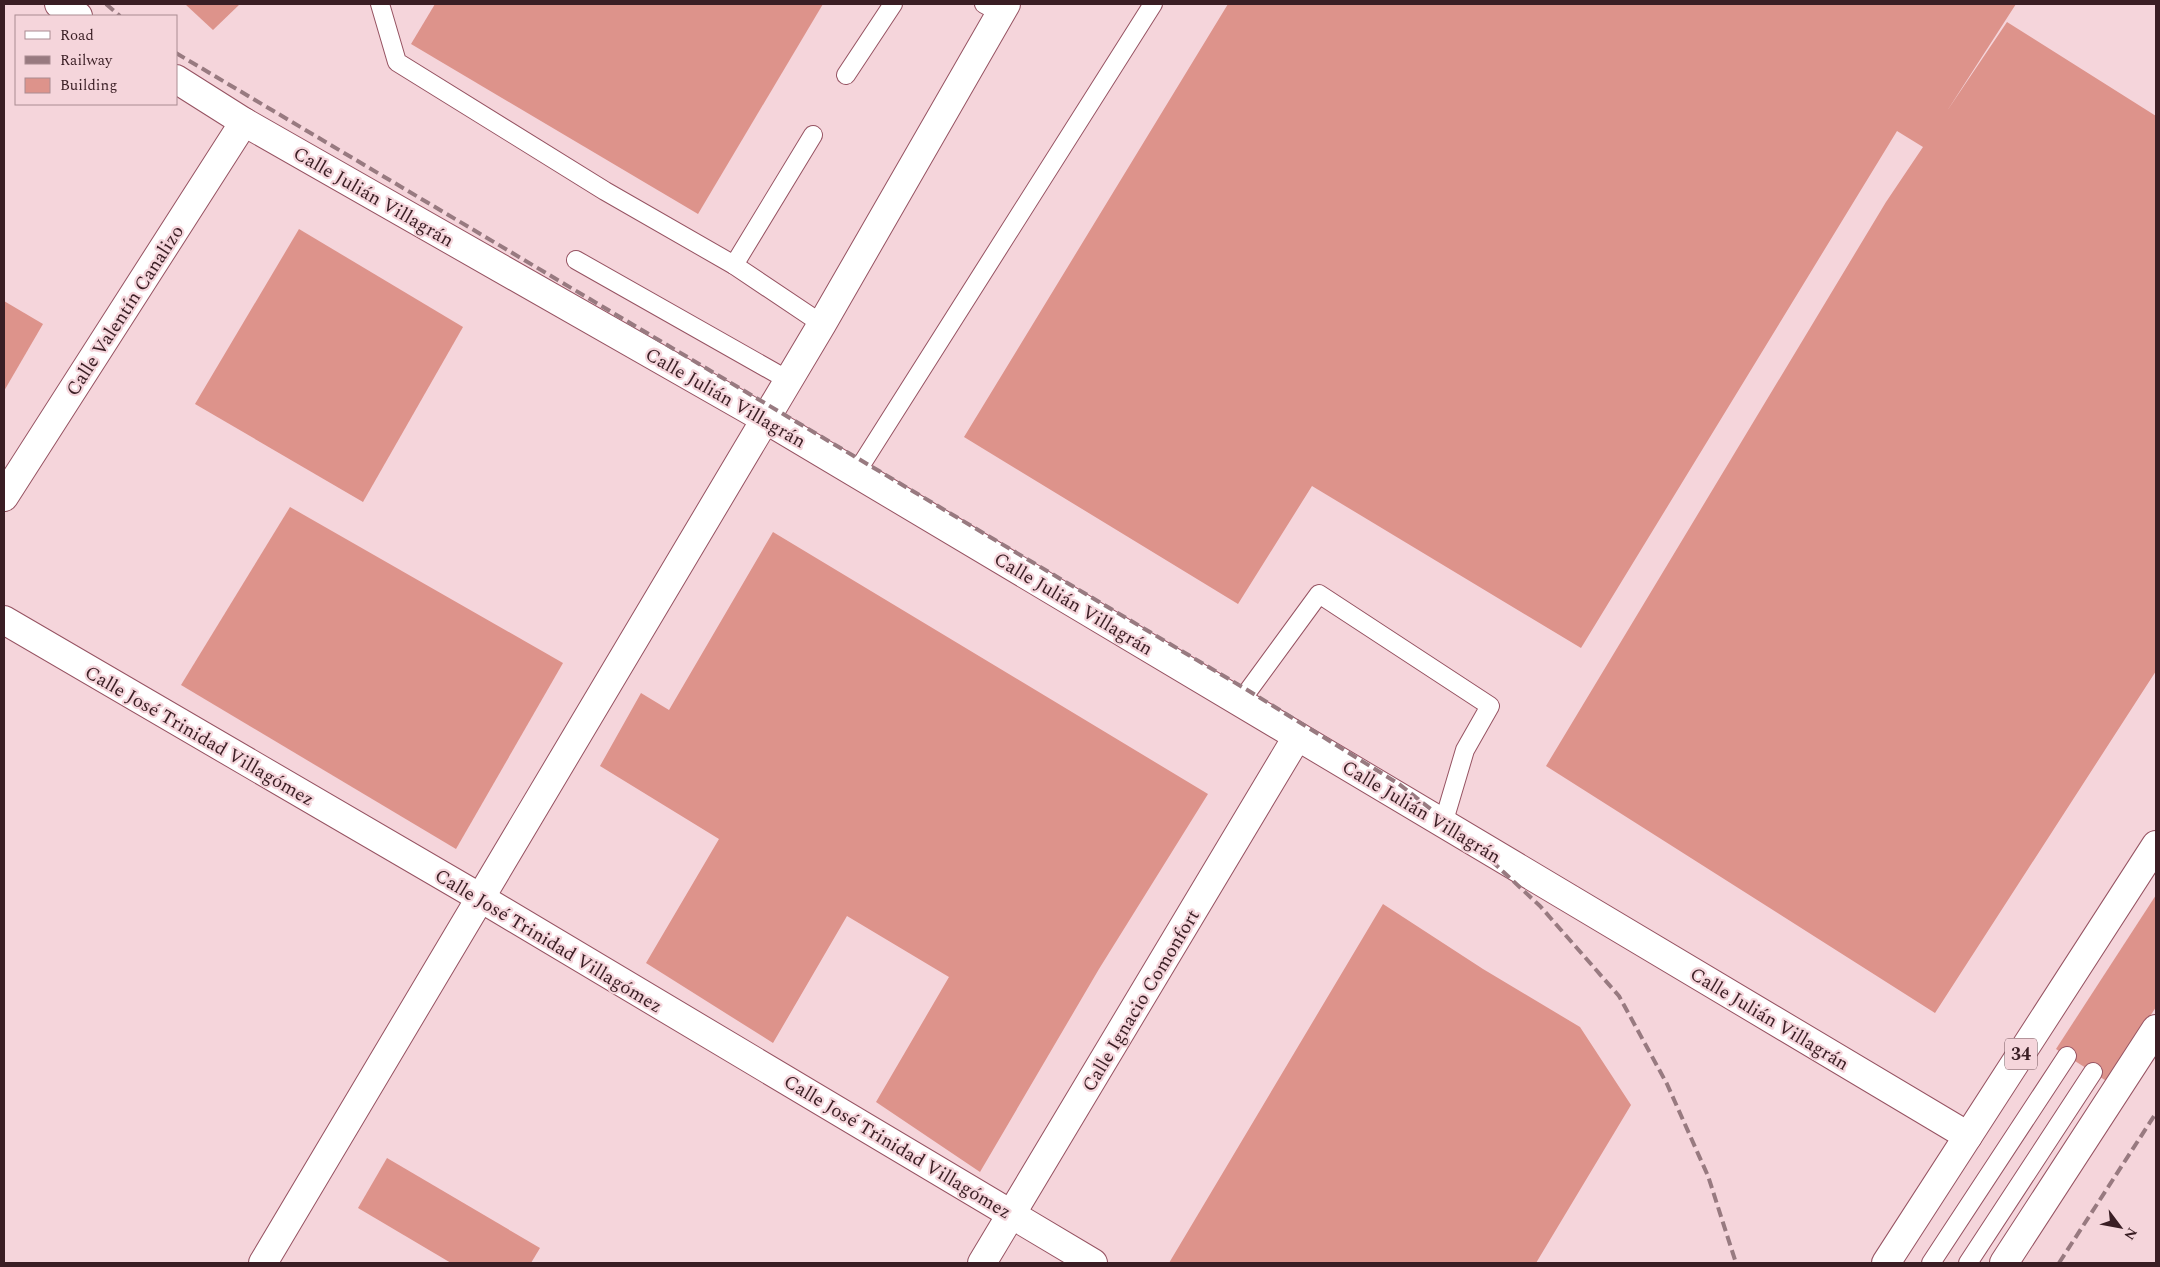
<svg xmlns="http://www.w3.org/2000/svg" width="2160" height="1267" font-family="Spectral,serif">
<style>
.building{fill:#dd938b}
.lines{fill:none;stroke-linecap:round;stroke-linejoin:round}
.lane-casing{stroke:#965362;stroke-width:20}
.street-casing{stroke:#965362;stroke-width:30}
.secondary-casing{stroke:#965362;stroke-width:30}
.primary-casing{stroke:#965362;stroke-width:30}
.lane{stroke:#fff;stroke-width:18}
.street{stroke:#fff;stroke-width:28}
.secondary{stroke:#fff;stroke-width:28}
.primary{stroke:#fff;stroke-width:28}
.rail{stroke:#987a80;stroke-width:4;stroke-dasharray:10 5;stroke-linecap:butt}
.labels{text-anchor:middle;stroke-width:4.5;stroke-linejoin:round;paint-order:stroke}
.shield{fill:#f5d5db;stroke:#72555b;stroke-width:1}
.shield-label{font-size:18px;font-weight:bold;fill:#3a1e24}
.street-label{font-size:19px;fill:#3a1e24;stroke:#f5d5db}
</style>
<rect width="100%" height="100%" fill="#f5d5db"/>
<g class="building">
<polygon points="185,4 240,4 213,30"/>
<polygon points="435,4 823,4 698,214 411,44"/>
<polygon points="1228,4 2016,4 1947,111 2007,22 2156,116 2156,671 1935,1013 1546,766 1886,202 1923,147 1897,131 1581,648 1312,486 1238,604 964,437"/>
<polygon points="299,229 463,327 363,502 195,404"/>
<polygon points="4,301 43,324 4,391"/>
<polygon points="290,507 563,663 456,849 181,685"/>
<polygon points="773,532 1208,794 1099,969 980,1172 876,1102 949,977 847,916 773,1043 646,963 719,839 600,766 641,693 669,710"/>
<polygon points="2156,895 2156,1007 2108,1082 2056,1049"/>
<polygon points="1383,904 1483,969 1580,1027 1631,1105 1536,1263 1169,1263"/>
<polygon points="387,1158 540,1248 531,1263 451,1263 358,1208"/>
</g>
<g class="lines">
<g class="lane-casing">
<g id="lane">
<polyline points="380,4 397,62 605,191 734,265 822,324"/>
<polyline points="984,4 1001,13"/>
<polyline points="846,75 893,4"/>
<polyline points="576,260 788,380"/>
<polyline points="734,265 813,135"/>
<polyline points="856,473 1153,4"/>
<polyline points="1240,702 1319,594 1490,706 1465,750 1443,824"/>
<polyline points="1931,1263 2067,1056"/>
<polyline points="1968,1263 2093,1072"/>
</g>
</g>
<g class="street-casing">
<g id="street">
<polyline points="4,497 244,122"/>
<polyline points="4,620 479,897 1093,1263"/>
<polyline points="263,1263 822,324 1006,4"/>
<polyline points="982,1263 1297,737"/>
</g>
</g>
<g class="secondary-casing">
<g id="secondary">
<polyline points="59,4 78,16"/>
<polyline points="176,79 244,122 765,419 1968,1136"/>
</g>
</g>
<g class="primary-casing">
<g id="primary">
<polyline points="1886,1263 2156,845"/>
<polyline points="2004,1263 2156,1029"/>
</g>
</g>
<use href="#lane" class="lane"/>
<use href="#street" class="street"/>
<use href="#secondary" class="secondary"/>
<use href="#primary" class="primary"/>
<g class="rail">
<polyline points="106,4 120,16"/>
<polyline points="176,53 1249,691 1399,784 1466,837 1540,906 1619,996 1667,1084 1708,1176 1736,1263"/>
<polyline points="2059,1263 2156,1113"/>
</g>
</g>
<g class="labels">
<rect class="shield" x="2005" y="1038.5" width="32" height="31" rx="4"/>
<g class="shield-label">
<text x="2021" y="1060">34</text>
</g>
<g class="street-label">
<text transform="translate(374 196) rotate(30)" y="7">Calle Julián Villagrán</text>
<text transform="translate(124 310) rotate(-57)" y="7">Calle Valentín Canalizo</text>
<text transform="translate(726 397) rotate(30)" y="7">Calle Julián Villagrán</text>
<text transform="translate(1074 603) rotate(31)" y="7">Calle Julián Villagrán</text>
<text transform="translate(200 735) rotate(30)" y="7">Calle José Trinidad Villagómez</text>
<text transform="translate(1422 811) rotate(31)" y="7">Calle Julián Villagrán</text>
<text transform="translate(549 940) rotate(31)" y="7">Calle José Trinidad Villagómez</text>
<text transform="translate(1140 1000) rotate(-59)" y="7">Calle Ignacio Comonfort</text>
<text transform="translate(1770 1018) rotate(31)" y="7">Calle Julián Villagrán</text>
<text transform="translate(898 1146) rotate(31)" y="7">Calle José Trinidad Villagómez</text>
</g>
</g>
<rect width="2160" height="1267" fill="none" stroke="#3a1e24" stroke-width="10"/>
<rect x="15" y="15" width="162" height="90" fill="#f5d5db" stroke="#aa8c92"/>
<rect x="25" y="31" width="25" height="8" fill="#ffffff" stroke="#aa8c92"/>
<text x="60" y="40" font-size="15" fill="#3a1e24">Road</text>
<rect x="25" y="56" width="25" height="8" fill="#987a80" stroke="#aa8c92"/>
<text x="60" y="65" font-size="15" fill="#3a1e24">Railway</text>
<rect x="25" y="78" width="25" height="15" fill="#dd938b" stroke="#aa8c92"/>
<text x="60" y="90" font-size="15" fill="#3a1e24">Building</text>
<g transform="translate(2120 1227) rotate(122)" stroke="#f5d5db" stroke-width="4" paint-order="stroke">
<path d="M0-4L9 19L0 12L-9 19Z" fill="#3a1e24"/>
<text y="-8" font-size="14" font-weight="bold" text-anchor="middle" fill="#3a1e24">N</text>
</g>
</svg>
